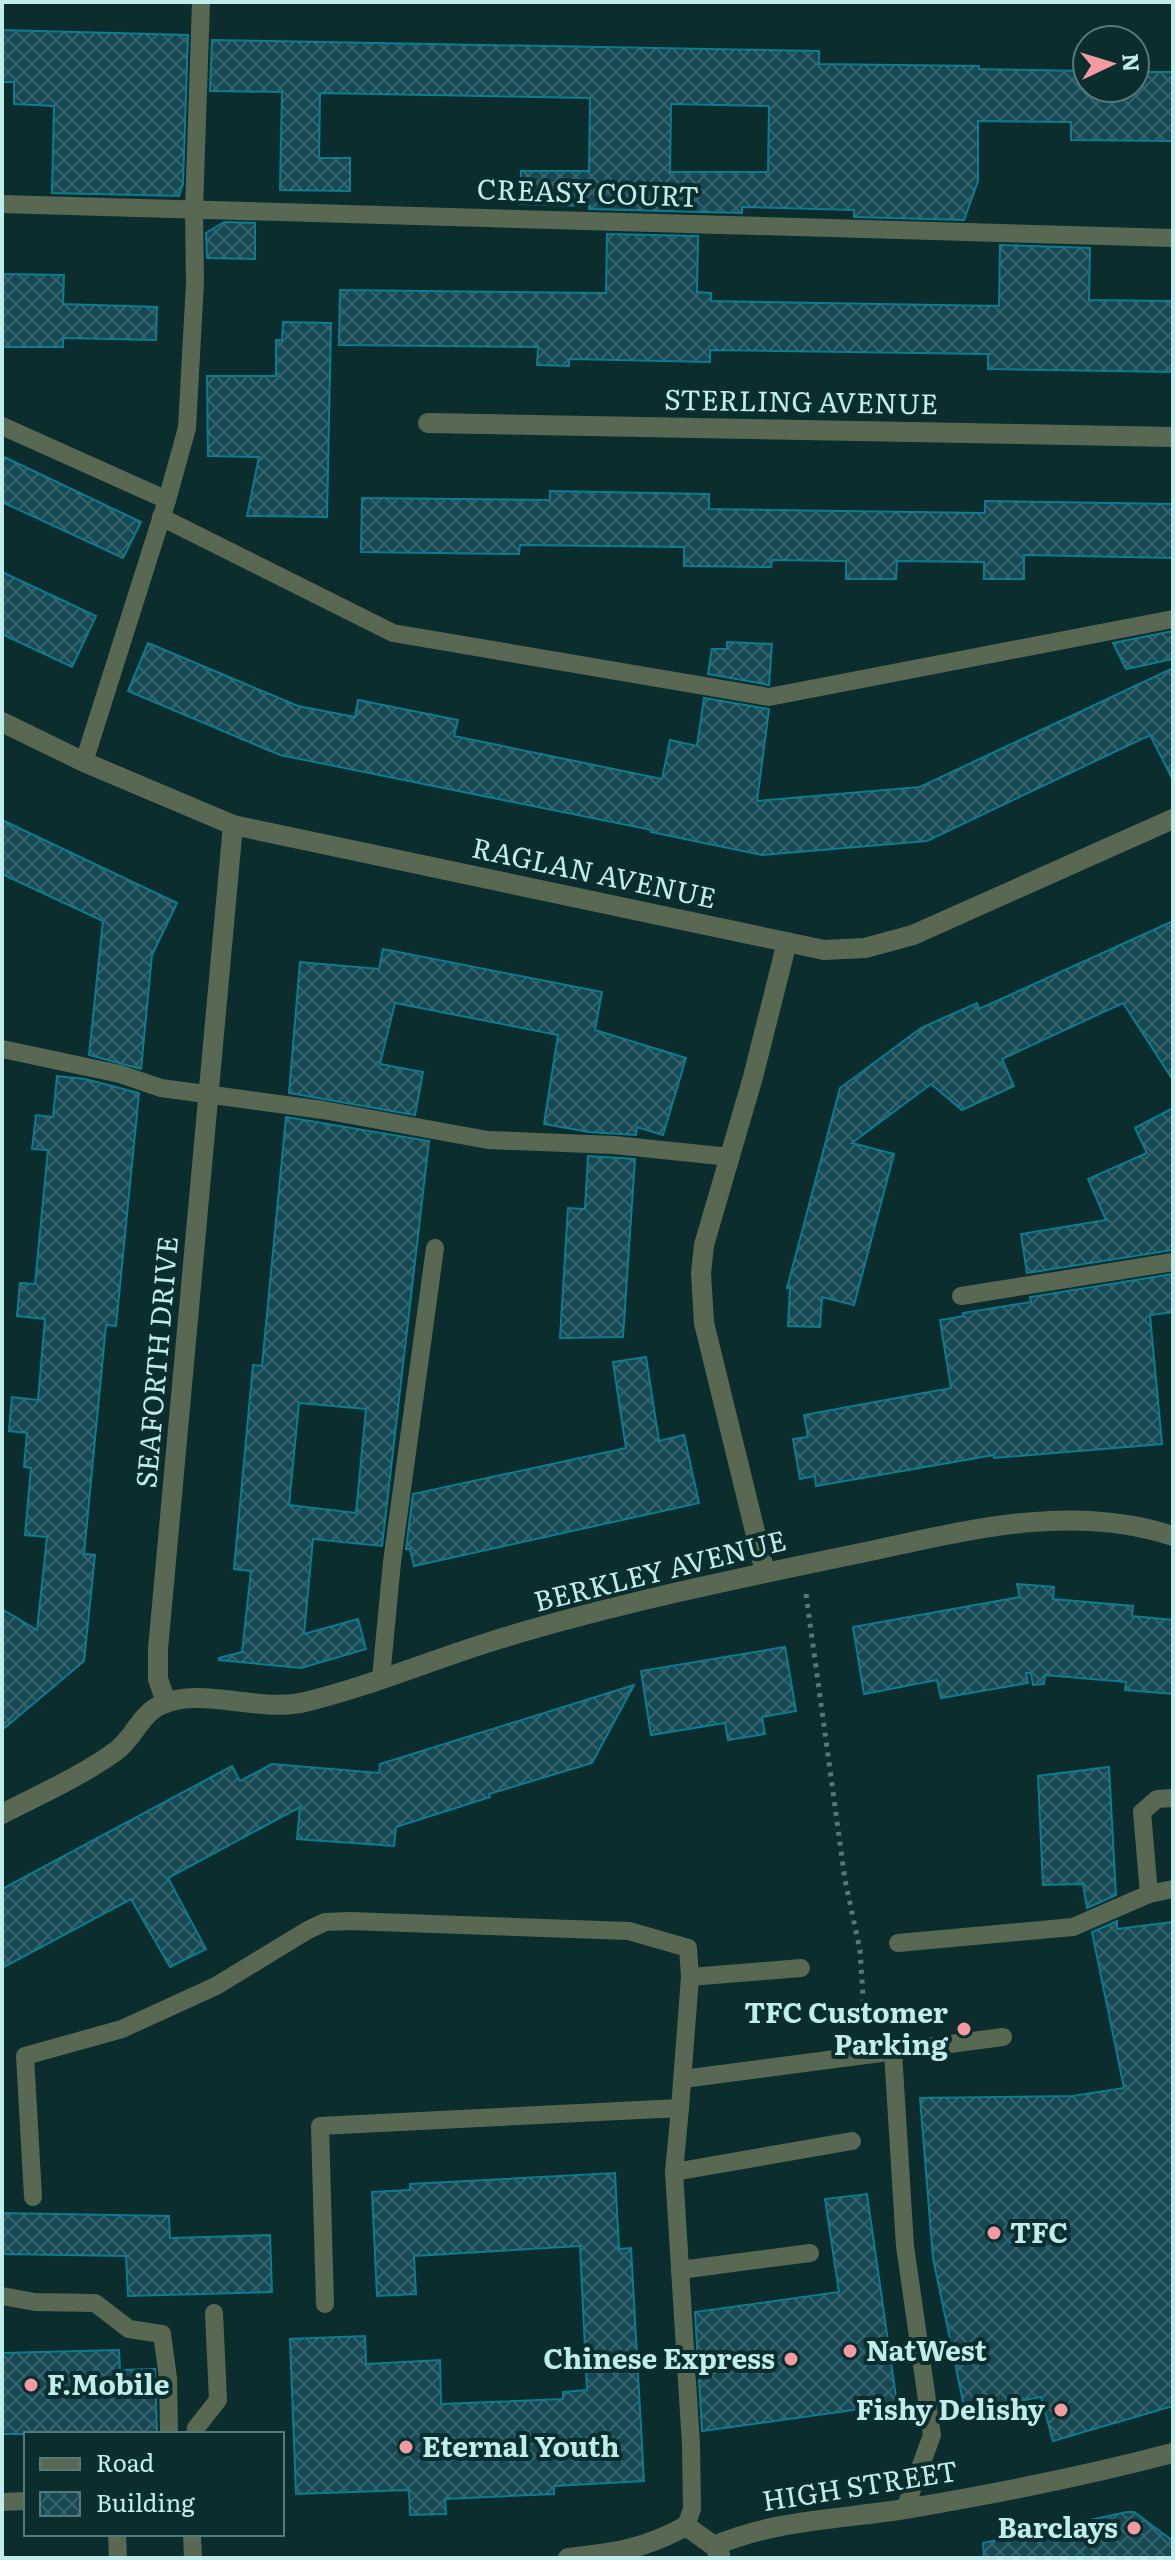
<svg xmlns="http://www.w3.org/2000/svg" width="1175" height="2560" font-family="Literata,serif">
<style>
.building{fill:url(#building-cross-hatch);stroke:#0d7c91;stroke-width:2;fill-rule:evenodd}
.lines{fill:none;stroke-linecap:round;stroke-linejoin:round}
.path{stroke:#537a79;stroke-width:5;stroke-dasharray:4 6;stroke-linecap:butt}
.lane{stroke:#596853;stroke-width:18}
.street{stroke:#596853;stroke-width:20}
.poi-dot{fill:#f49aa0;stroke:#0c2d2d;stroke-width:3}
.labels{text-anchor:middle;stroke-width:8;stroke-linejoin:round;paint-order:stroke}
.street-label{font-size:28px;fill:#bfedec;stroke:#0c2d2d}
.poi-label{font-size:28px;font-weight:bold;fill:#bfedec;stroke:#0c2d2d;text-anchor:end}
</style>
<defs>
<pattern id="building-cross-hatch" width="8" height="8" patternUnits="userSpaceOnUse" patternTransform="scale(2)"><rect width="8" height="8" fill="#164954"/><path d="M0 0l8 8M0 8l8-8" fill="none" stroke="#36646d"/></pattern>
</defs>
<rect width="100%" height="100%" fill="#0c2d2d"/>
<g class="building">
<polygon points="2,30 188,35 183,184 179,196 52,193 54,106 14,104 14,82 2,82"/>
<path d="M212,40L819,51V64L979,66V69L1087,71V88H1135V72H1173V141L1071,140V122L978,121V181L964,220L854,217V210L742,207V213L589,209V206L520,204L521,171H589L590,98L320,93L319,158H350V191L280,190L282,92L210,91ZM671,104L769,106L768,172H670Z"/>
<polygon points="224,222 255,223 255,259 207,258 206,233"/>
<polygon points="607,234 698,236 697,292 711,293 711,301 999,306 1000,245 1090,248 1089,300 1173,301 1173,372 988,369 988,354 776,351 710,350 710,362 569,359 569,366 537,365 538,347 339,345 340,290 606,293"/>
<polygon points="2,274 64,275 63,304 157,307 156,340 63,338 63,347 2,347"/>
<polygon points="283,322 331,323 327,517 247,516 259,457 208,456 207,376 276,376 276,340 282,340"/>
<polygon points="2,456 141,522 123,558 2,502"/>
<polygon points="550,491 709,494 709,509 772,510 985,513 985,501 1173,504 1173,558 1024,555 1024,579 984,579 984,562 897,561 896,579 846,579 846,561 772,560 771,567 684,566 684,547 520,545 519,554 361,552 362,498 550,500"/>
<polygon points="2,572 96,616 72,667 2,634"/>
<polygon points="1173,631 1173,659 1126,669 1113,643"/>
<polygon points="727,642 772,644 769,685 708,674 712,649 727,649"/>
<polygon points="148,643 298,706 355,717 358,700 458,720 454,736 662,779 670,740 697,746 704,698 769,709 757,801 920,787 1173,668 1173,780 1150,735 927,841 762,855 651,832 652,830 280,755 128,691"/>
<polygon points="2,820 177,903 152,955 141,1069 89,1055 103,921 2,874"/>
<polygon points="1173,921 1173,1080 1123,1003 1002,1059 1014,1086 962,1110 931,1084 852,1143 894,1154 854,1305 822,1297 820,1327 788,1326 790,1288 787,1288 840,1088 921,1028 977,1003 979,1009"/>
<polygon points="383,949 602,992 595,1030 686,1058 663,1135 637,1127 636,1135 589,1132 544,1124 558,1035 395,1003 380,1064 423,1072 415,1115 289,1093 300,962 379,969"/>
<polygon points="57,1076 85,1079 139,1093 116,1326 106,1325 84,1554 95,1555 84,1661 2,1730 2,1609 37,1630 47,1537 25,1535 31,1468 24,1467 27,1433 9,1431 12,1397 38,1400 45,1319 17,1316 20,1283 35,1284 48,1150 32,1149 36,1115 53,1117"/>
<polygon points="1173,1108 1173,1250 1027,1273 1021,1234 1106,1220 1088,1179 1147,1153 1135,1128"/>
<path d="M286,1117L429,1141L382,1546L313,1539L304,1634L358,1619L366,1649L301,1668L219,1660V1658L242,1652L251,1571L234,1569L253,1365L262,1366ZM299,1403L366,1409L356,1513L289,1505Z"/>
<polygon points="588,1156 635,1159 623,1337 560,1338 568,1208 585,1209"/>
<polygon points="1173,1274 1173,1312 1150,1315 1162,1444 994,1458 994,1455 816,1486 815,1476 800,1479 793,1439 808,1437 804,1415 951,1388 940,1320 964,1316 963,1313 1031,1302 1030,1297"/>
<polygon points="646,1357 659,1441 684,1435 699,1503 414,1566 410,1549 406,1549 413,1494 626,1448 613,1362"/>
<polygon points="1017,1584 1054,1587 1053,1599 1133,1606 1132,1616 1173,1620 1173,1694 1125,1690 1126,1682 1045,1675 1044,1684 1033,1685 1031,1673 1026,1673 1028,1683 941,1698 937,1680 864,1694 853,1627 1020,1597"/>
<polygon points="785,1647 796,1711 762,1717 765,1734 728,1740 725,1723 651,1735 641,1671"/>
<polygon points="634,1685 592,1763 489,1794 490,1797 396,1827 394,1846 297,1839 300,1807 168,1878 206,1949 170,1967 131,1899 2,1968 2,1889 232,1766 240,1781 272,1764 379,1773 380,1764"/>
<polygon points="1109,1767 1116,1895 1087,1908 1083,1884 1043,1885 1038,1776"/>
<polygon points="1117,1921 1117,1929 1173,1922 1173,2406 1053,2441 1041,2397 965,2411 933,2258 920,2098 1073,2096 1124,2088 1092,1932"/>
<polygon points="615,2173 619,2249 631,2248 644,2481 554,2486 554,2494 445,2499 446,2514 410,2515 409,2490 296,2494 290,2339 365,2336 366,2364 440,2360 441,2404 563,2399 563,2392 587,2390 580,2246 414,2256 416,2294 377,2296 372,2192 410,2190 410,2184"/>
<polygon points="867,2194 897,2404 702,2431 695,2312 839,2292 825,2199"/>
<polygon points="2,2213 169,2216 170,2238 270,2235 272,2292 128,2296 126,2256 2,2254"/>
<polygon points="119,2350 120,2370 155,2369 157,2434 2,2434 2,2353"/>
<polygon points="1127,2512 1134,2512 1173,2541 1173,2558 984,2558 983,2543"/>
</g>
<g class="lines">
<polyline class="path" points="806,1594 845,1880 860,1950 865,2027"/>
<g class="lane">
<polyline points="2,204 1173,238"/>
<polyline points="2,426 167,500"/>
<polyline points="161,517 393,633 769,697 1173,619"/>
<polyline points="84,762 167,500 187,428 195,282 194,209 201,2"/>
<polyline points="2,1049 120,1074 161,1088 323,1110 488,1140 614,1145 730,1157"/>
<polyline points="961,1296 1173,1262"/>
<polyline points="381,1678 392,1562 435,1248"/>
<polyline points="1149,1894 1142,1812 1157,1799 1173,1798"/>
<polyline points="898,1943 1073,1927 1149,1894 1173,1889"/>
<polyline points="690,1977 801,1968"/>
<polyline points="893,2052 905,2246 932,2435 905,2509"/>
<polyline points="683,2079 1003,2037"/>
<polyline points="674,2172 852,2141"/>
<polyline points="33,2197 25,2056 122,2029 216,1986 308,1930 325,1922 350,1921 629,1931 688,1948 690,1977 680,2108"/>
<polyline points="680,2270 810,2253"/>
<polyline points="2,2296 35,2302 95,2303 129,2329 162,2334 168,2378 169,2434"/>
<polyline points="325,2304 320,2126 680,2108 674,2172 691,2445 692,2509 686,2526"/>
<polyline points="195,2434 196,2428 218,2400 214,2313"/>
<polyline points="2,2502 26,2501"/>
<polyline points="117,2534 118,2558"/>
<polyline points="192,2534 193,2558"/>
</g>
<g class="street">
<polyline points="428,423 1173,437"/>
<polyline points="2,722 84,762 233,825 824,950 865,948 913,935 1173,819"/>
<polyline points="765,1572 704,1323 701,1273 704,1245 753,1077 787,942"/>
<polyline points="166,1702 158,1679 158,1649 233,825"/>
<path d="M2,1814C37,1796 85,1774 116,1751C135,1737 140,1713 163,1704C202,1687 260,1713 305,1702C371,1686 434,1659 499,1639C618,1603 740,1578 861,1553C964,1531 1070,1502 1173,1536"/>
<path d="M714,2546C773,2520 842,2519 905,2509C995,2494 1085,2476 1173,2453"/>
<path d="M568,2558C615,2553 644,2549 686,2526L714,2546L720,2555"/>
</g>
</g>
<g class="poi-dot">
<circle cx="964" cy="2029" r="8"/>
<circle cx="994" cy="2233" r="8"/>
<circle cx="850" cy="2351" r="8"/>
<circle cx="791" cy="2359" r="8"/>
<circle cx="31" cy="2385" r="8"/>
<circle cx="1061" cy="2410" r="8"/>
<circle cx="406" cy="2447" r="8"/>
<circle cx="1134" cy="2528" r="8"/>
</g>
<g class="labels">
<g class="street-label">
<text transform="translate(588 193) rotate(2)" y="10">CREASY COURT</text>
<text transform="translate(801 402) rotate(1)" y="10">STERLING AVENUE</text>
<text transform="translate(594 873) rotate(12)" y="10">RAGLAN AVENUE</text>
<text transform="translate(157 1362) rotate(-85)" y="10">SEAFORTH DRIVE</text>
<text transform="translate(660 1571) rotate(-14)" y="10">BERKLEY AVENUE</text>
<text transform="translate(860 2486) rotate(-9)" y="10">HIGH STREET</text>
</g>
<g class="poi-label">
<text x="948" y="2023">TFC Customer<tspan x="948" dy="32">Parking</tspan></text>
<text x="1010" y="2243" text-anchor="start">TFC</text>
<text x="866" y="2361" text-anchor="start">NatWest</text>
<text x="775" y="2369">Chinese Express</text>
<text x="47" y="2395" text-anchor="start">F.Mobile</text>
<text x="1045" y="2420">Fishy Delishy</text>
<text x="422" y="2457" text-anchor="start">Eternal Youth</text>
<text x="1118" y="2538">Barclays</text>
</g>
</g>
<rect width="1175" height="2560" fill="none" stroke="#bfedec" stroke-width="8"/>
<rect x="24" y="2432" width="260" height="104" fill="#0c2d2d" stroke="#547a79" stroke-width="2"/>
<rect x="40" y="2458" width="40" height="12" fill="#596853" stroke="#547a79" stroke-width="2"/>
<text x="96" y="2472" font-size="24" fill="#bfedec">Road</text>
<rect x="40" y="2492" width="40" height="24" fill="url(#building-cross-hatch)" stroke="#547a79" stroke-width="2"/>
<text x="96" y="2512" font-size="24" fill="#bfedec">Building</text>
<g transform="translate(1111 64) rotate(86)"><circle r="38" fill="#0c2d2d" stroke="#547a79" stroke-width="2"/>
<path d="M0-6L14 30L0 20L-14 30Z" fill="#f49aa0"/>
<text y="-12" font-size="22" font-weight="bold" text-anchor="middle" fill="#bfedec">N</text>
</g>
</svg>
